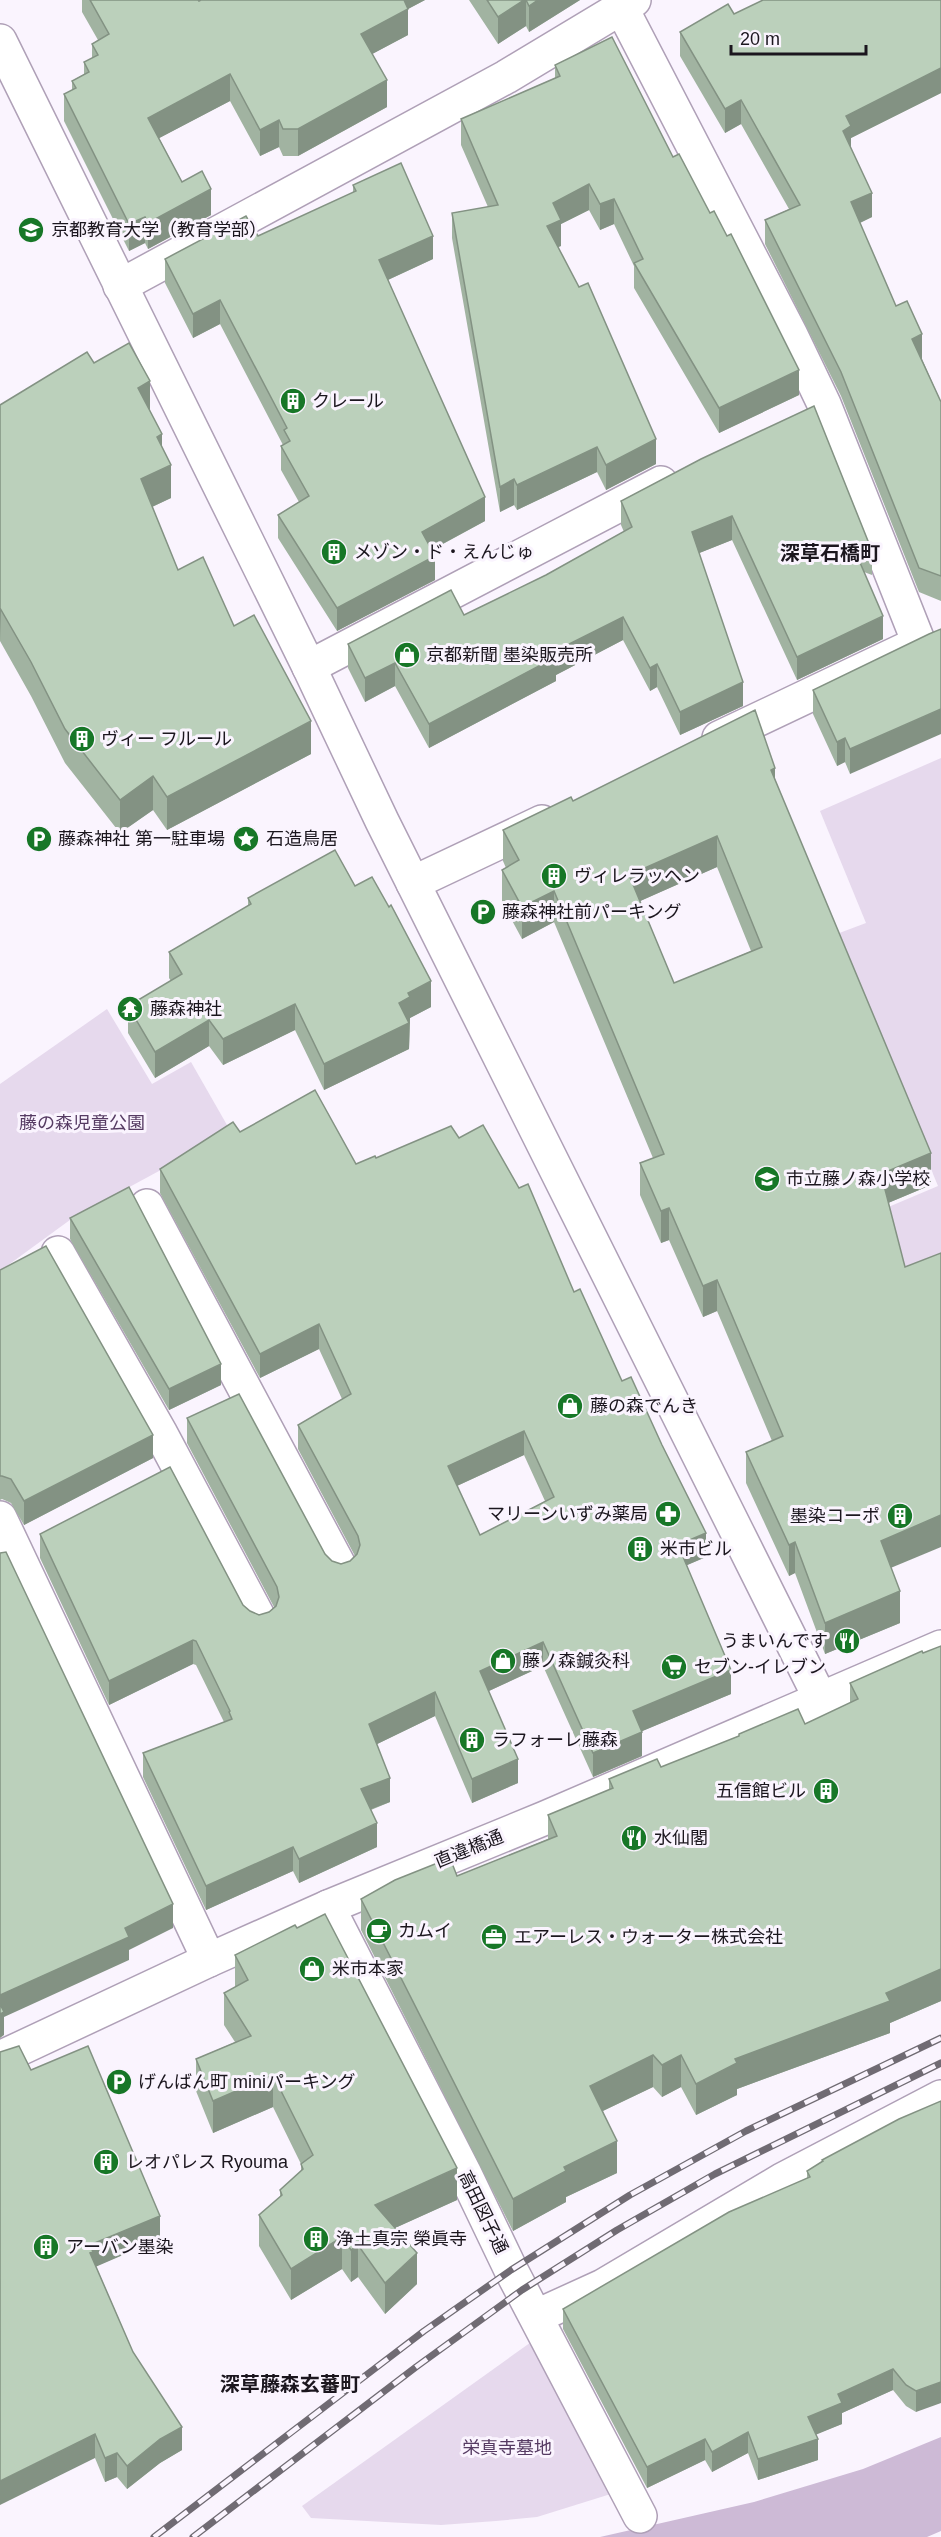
<svg xmlns="http://www.w3.org/2000/svg" width="941" height="2537" font-family="Helvetica,'Noto Sans JP',sans-serif">
<style>
.green{fill:#e6d9ed}
.water{fill:#cdbad6}
.lines{fill:none;stroke-linecap:round;stroke-linejoin:round}
.minor-casing{stroke:#afa0b7;stroke-width:36}
.tertiary-casing{stroke:#afa0b7;stroke-width:36}
.minor{stroke:#fff;stroke-width:33}
.tertiary{stroke:#fff;stroke-width:33}
.rail-casing{stroke:#706b73;stroke-width:7}
.rail{stroke:#faf4fe;stroke-width:4.5;stroke-dasharray:14;stroke-linecap:butt}
.wall{fill:#a1b3a1;fill-rule:evenodd}
.shaded-wall{fill:#839283}
.building{fill:#bbd0bb;stroke:#839283;stroke-width:1.5;fill-rule:evenodd}
.labels{text-anchor:middle;stroke-width:6;stroke-linejoin:round;paint-order:stroke}
.poi-label{font-size:18px;fill:#1b161e;stroke:#faf4fe;text-anchor:start}
.park-label{font-size:18px;fill:#563b63;stroke:#faf4fe}
.street-label{font-size:18px;fill:#1b161e;stroke:#faf4fe}
.neighbourhood-label{font-size:20px;font-weight:bold;fill:#1b161e;stroke:#faf4fe}
</style>
<rect width="100%" height="100%" fill="#faf4fe"/>
<g class="green">
<polygon points="941,758 941,1269 903,1270 886,1208 938,1186 834,935 866,923 820,811"/>
<polygon points="107,1009 152,1084 191,1062 231,1132 74,1217 0,1271 0,1084"/>
<polygon points="534,2340 614,2493 537,2517 496,2521 441,2525 311,2518 302,2506"/>
</g>
<polygon class="water" points="941,2437 941,2531 927,2537 600,2537 754,2502 863,2469"/>
<g class="lines">
<g class="minor-casing">
<g id="minor">
<polyline points="621,7 791,335 824,404 919,643 719,738"/>
<polyline points="120,286 506,77 634,0"/>
<polyline points="309,667 661,483"/>
<polyline points="413,883 542,822"/>
<polyline points="147,1206 341,1569"/>
<polyline points="58,1253 161,1434 260,1620"/>
<polyline points="0,1518 209,1960"/>
<polyline points="328,1907 464,2172 511,2270 640,2516"/>
<polyline points="0,2058 209,1960 328,1907 545,1818 941,1647"/>
<polyline points="537,2316 603,2286 782,2180 941,2097"/>
</g>
</g>
<g class="tertiary-casing">
<polyline id="tertiary" points="0,41 309,667 382,821 820,1698"/>
</g>
<use href="#minor" class="minor"/>
<use href="#tertiary" class="tertiary"/>
<g class="rail-casing">
<g id="rail">
<polyline points="154,2537 424,2331 511,2270 630,2195 746,2131 941,2038"/>
<polyline points="193,2537 416,2367 522,2290 617,2230 715,2174 941,2063"/>
</g>
</g>
<use href="#rail" class="rail"/>
</g>
<g class="wall">
<polygon points="82,0 198,0 199,1 201,0 425,0 408,9 408,35 372,54 387,107 298,156 283,156 279,147 260,156 230,101 159,138 182,182 211,215 148,249 145,243 129,251 64,121 64,94 72,90 72,81 84,74 84,62 92,58 92,44 98,40 82,12"/>
<polygon points="469,0 580,0 529,32 526,26 498,44"/>
<polygon points="941,0 941,93 851,138 851,148 872,217 860,223 896,306 922,359 941,402 941,601 919,592 841,396 765,244 765,220 789,209 741,124 725,133 680,56 680,32 734,14"/>
<polygon points="555,65 673,157 799,395 719,433 634,288 634,266 614,224 600,230 589,210 561,224 561,246 558,247 656,464 606,490 597,472 517,510 514,505 500,512 452,238 452,213 488,207 461,145 461,119 555,78"/>
<polygon points="353,185 433,259 388,280 485,521 432,550 435,580 337,631 278,538 278,515 299,502 281,470 281,446 283,445 220,324 193,338 165,283 165,259 258,236 353,193"/>
<polygon points="94,363 150,411 162,449 171,498 152,507 178,570 234,626 311,754 167,830 153,810 120,833 65,763 31,696 0,641 0,405"/>
<polygon points="701,459 872,551 872,575 864,572 883,639 797,680 732,540 699,553 743,706 680,735 657,687 650,691 623,640 556,675 556,681 429,748 395,686 365,702 348,668 348,644 464,615 546,575 624,532 621,525 621,501"/>
<polygon points="941,629 850,774 845,762 837,766 813,714 813,690"/>
<path d="M775,779L931,1185L888,1203L891,1568L900,1623L825,1654L795,1573L789,1576L746,1483V1452L772,1441L717,1311L703,1317L669,1240L661,1243L640,1195V1163L653,1158L554,922L522,939L502,902V870L506,868L503,861V830L573,801ZM717,867L751,951L674,983L640,901Z"/>
<polygon points="355,886 431,1007 410,1018 409,1049 324,1090 295,1030 223,1065 209,1046 155,1078 128,1033 128,1006 171,981 169,978 169,952 248,906 248,898"/>
<path d="M240,1132L356,1164L376,1158L574,1292L622,1381L706,1557L687,1565L731,1694L642,1731V1756L593,1777L543,1666L489,1691L518,1783L472,1803L435,1716L377,1744L390,1802L371,1810L377,1847L299,1883L293,1871L206,1910L143,1777V1753L224,1722L196,1665L193,1664L109,1705L40,1558V1534L243,1605L250,1611L259,1615L269,1612L274,1607L187,1443V1418L332,1561L341,1564L350,1561L355,1556L298,1449V1425L342,1399L319,1349L260,1378L160,1193V1169ZM524,1455L545,1501L480,1535L457,1486Z"/>
<polygon points="70,1218 221,1385 169,1410 70,1239"/>
<polygon points="0,1270 153,1458 24,1525 11,1503 2,1499 0,1500"/>
<polygon points="941,1646 941,2001 890,2023 890,2033 737,2089 737,2095 696,2115 681,2087 662,2097 653,2087 603,2111 617,2173 566,2197 566,2202 513,2231 361,1930 361,1899 457,1876 548,1839 548,1815 609,1790 609,1779 661,1767 739,1736 739,1734 805,1724 850,1703 850,1683"/>
<polygon points="235,1955 457,2200 395,2228 417,2284 385,2314 358,2277 351,2282 342,2269 291,2300 259,2246 259,2215 280,2198 280,2190 301,2171 301,2164 273,2107 213,2133 196,2091 196,2059 235,2042 224,2025 224,1993 235,1987"/>
<polygon points="31,2070 160,2239 96,2266 133,2352 182,2450 160,2463 127,2489 117,2477 105,2482 95,2458"/>
<polygon points="941,2101 916,2412 906,2406 893,2390 842,2413 842,2424 816,2434 818,2460 758,2480 748,2453 712,2472 705,2460 647,2488 563,2329 563,2309 807,2178 807,2171 822,2162 822,2160"/>
</g>
<g class="shaded-wall">
<polygon points="397,0 425,0 408,9 408,35 361,60 361,34"/>
<polygon points="524,0 526,0 526,26 498,44 498,17"/>
<polygon points="538,0 580,0 529,32 529,6"/>
<polygon points="941,68 941,93 851,138 851,150 843,131 846,116"/>
<polygon points="230,74 230,101 148,144 148,118"/>
<polygon points="387,80 387,107 298,156 298,129"/>
<polygon points="741,100 741,124 725,133 725,109"/>
<polygon points="279,120 279,147 260,156 260,130"/>
<polygon points="589,184 589,210 561,224 561,246 547,251 547,226 553,203"/>
<polygon points="211,189 211,215 148,249 148,223"/>
<polygon points="872,193 872,217 851,227 851,202"/>
<polygon points="614,199 614,224 600,230 600,204"/>
<polygon points="145,217 145,243 129,251 129,224"/>
<polygon points="433,236 433,259 379,284 379,260"/>
<polygon points="220,300 220,324 193,338 193,314"/>
<polygon points="922,334 922,359 912,363 912,339"/>
<polygon points="799,370 799,395 719,433 719,408"/>
<polygon points="150,381 150,414 138,388"/>
<polygon points="162,434 162,468 157,437"/>
<polygon points="656,439 656,464 606,490 606,465"/>
<polygon points="597,447 597,472 517,510 517,485"/>
<polygon points="171,465 171,498 141,512 141,479"/>
<polygon points="514,479 514,505 500,512 500,487"/>
<polygon points="485,497 485,521 422,555 422,532"/>
<polygon points="732,516 732,540 692,556 692,532"/>
<polygon points="435,556 435,580 337,631 337,608"/>
<polygon points="0,608 1,608 0,641"/>
<polygon points="883,616 883,639 797,680 797,657"/>
<polygon points="623,617 623,640 556,675 556,681 429,748 429,724 553,652"/>
<polygon points="395,663 395,686 365,702 365,678"/>
<polygon points="657,664 657,687 650,691 650,668"/>
<polygon points="743,682 743,706 680,735 680,712"/>
<polygon points="941,709 941,734 850,774 850,749"/>
<polygon points="311,721 311,754 167,830 167,797"/>
<polygon points="845,738 845,762 837,766 837,742"/>
<polygon points="775,768 775,799 771,770"/>
<polygon points="153,776 153,810 120,833 120,800"/>
<polygon points="717,836 717,867 629,906 629,875"/>
<polygon points="554,891 554,922 522,939 522,907"/>
<polygon points="431,981 431,1007 410,1018 409,1049 324,1090 324,1064 399,1003 408,993"/>
<polygon points="295,1004 295,1030 223,1065 223,1039"/>
<polygon points="209,1020 209,1046 155,1078 155,1052"/>
<polygon points="931,1153 931,1185 881,1206 881,1174"/>
<polygon points="669,1208 669,1240 661,1243 661,1211"/>
<polygon points="717,1280 717,1311 703,1317 703,1286"/>
<polygon points="319,1324 319,1349 260,1378 260,1354"/>
<polygon points="221,1364 221,1385 169,1410 169,1389"/>
<polygon points="524,1431 524,1455 448,1490 448,1466"/>
<polygon points="153,1435 153,1458 24,1525 24,1501"/>
<polygon points="941,1515 941,1547 881,1572 881,1541"/>
<polygon points="706,1533 706,1557 678,1569 678,1545"/>
<polygon points="795,1542 795,1573 789,1576 789,1545"/>
<polygon points="900,1591 900,1623 825,1654 825,1623"/>
<polygon points="193,1640 193,1664 109,1705 109,1681"/>
<polygon points="543,1642 543,1666 480,1695 480,1671"/>
<polygon points="731,1670 731,1694 633,1735 633,1711"/>
<polygon points="435,1692 435,1716 369,1748 369,1724"/>
<polygon points="642,1732 642,1756 593,1777 593,1753"/>
<polygon points="518,1759 518,1783 472,1803 472,1779"/>
<polygon points="390,1778 390,1802 361,1813 361,1789"/>
<polygon points="377,1823 377,1847 299,1883 299,1859"/>
<polygon points="293,1847 293,1871 206,1910 206,1886"/>
<polygon points="173,1904 173,1928 129,1950 129,1960 4,2017 4,2035 0,2038 0,1995 125,1928"/>
<polygon points="941,1969 941,2001 890,2023 890,2033 737,2089 737,2095 696,2115 696,2084 735,2059"/>
<polygon points="653,2055 653,2087 590,2117 590,2086"/>
<polygon points="681,2055 681,2087 662,2097 662,2065"/>
<polygon points="273,2075 273,2107 213,2133 213,2101"/>
<polygon points="617,2141 617,2173 566,2197 566,2202 513,2231 513,2199 564,2167"/>
<polygon points="457,2168 457,2200 375,2237 375,2205"/>
<polygon points="160,2216 160,2239 93,2268 90,2276 90,2245"/>
<polygon points="342,2237 342,2269 291,2300 291,2269"/>
<polygon points="358,2245 358,2277 351,2282 351,2250"/>
<polygon points="417,2253 417,2284 385,2314 385,2283"/>
<polygon points="893,2369 893,2390 842,2413 842,2424 808,2438 808,2417 838,2394"/>
<polygon points="941,2382 941,2403 916,2412 916,2391"/>
<polygon points="182,2427 182,2450 160,2463 127,2489 127,2466 160,2439"/>
<polygon points="748,2432 748,2453 712,2472 712,2452"/>
<polygon points="95,2434 95,2458 0,2505 0,2481"/>
<polygon points="705,2439 705,2460 647,2488 647,2467"/>
<polygon points="818,2439 818,2460 758,2480 758,2459"/>
<polygon points="117,2453 117,2477 105,2482 105,2458"/>
</g>
<g class="building">
<polygon points="90,0 198,0 199,1 201,0 404,0 408,9 361,34 387,80 298,129 283,129 279,120 260,130 230,74 148,118 182,182 202,171 211,189 148,223 145,217 129,224 64,94 76,88 72,81 89,72 84,62 98,55 92,44 109,34"/>
<polygon points="487,0 524,0 498,17"/>
<polygon points="526,0 538,0 529,6"/>
<polygon points="763,0 941,0 941,68 846,116 851,126 843,131 872,193 851,202 896,306 907,301 922,334 912,339 941,402 941,576 919,568 841,372 765,220 800,205 741,100 725,109 680,32 728,4 734,14"/>
<polygon points="612,37 673,157 679,154 710,213 714,211 727,236 731,234 799,370 719,408 634,263 643,259 614,199 600,204 589,184 553,203 561,220 547,226 579,287 588,283 656,439 606,465 597,447 517,485 514,479 500,487 452,213 498,205 461,119 560,76 555,65"/>
<polygon points="401,163 433,236 379,260 485,497 422,532 435,556 337,608 278,515 309,496 281,446 290,441 284,430 287,428 220,300 193,314 165,259 246,216 258,236 356,191 353,185"/>
<polygon points="129,343 150,381 138,388 162,434 157,437 171,465 141,479 178,570 203,557 234,626 254,615 311,721 167,797 153,776 120,800 65,729 31,662 0,608 0,405 87,352 94,363"/>
<polygon points="814,406 872,551 852,544 883,616 797,657 732,516 692,532 743,682 680,712 657,664 650,668 623,617 553,652 556,657 429,724 395,663 365,678 348,644 451,590 464,615 546,575 632,527 621,501 701,459"/>
<polygon points="941,629 941,709 850,749 845,738 837,742 813,690 929,634"/>
<path d="M755,710L775,768L771,770L931,1153L881,1174L905,1267L941,1253V1515L881,1541L900,1591L825,1623L795,1542L789,1545L746,1452L783,1436L717,1280L703,1286L669,1208L661,1211L640,1163L664,1154L554,891L522,907L502,870L519,860L503,830L571,797L573,801ZM717,836L762,947L674,983L629,875Z"/>
<polygon points="335,850 355,886 372,877 389,907 391,905 431,981 408,993 410,997 399,1003 409,1023 324,1064 295,1004 223,1039 209,1020 155,1052 128,1006 182,974 169,952 251,904 248,898"/>
<path d="M315,1090L356,1164L375,1156L376,1158L451,1126L459,1138L483,1125L519,1188L528,1184L574,1292L580,1289L622,1381L631,1377L662,1445L706,1533L678,1545L731,1670L633,1711L642,1732L593,1753L543,1642L480,1671L518,1759L472,1779L435,1692L369,1724L390,1778L361,1789L377,1823L299,1859L293,1847L206,1886L143,1753L232,1719L229,1712L230,1711L196,1641L193,1640L109,1681L40,1534L170,1467L243,1605L250,1611L259,1615L269,1612L276,1606L279,1597L277,1587L187,1418L239,1394L325,1554L332,1561L341,1564L350,1561L357,1554L360,1545L358,1536L298,1425L351,1394L319,1324L260,1354L160,1169L233,1122L240,1132ZM524,1431L554,1497L480,1535L448,1466Z"/>
<polygon points="129,1187 221,1364 169,1389 70,1218"/>
<polygon points="46,1246 153,1435 24,1501 11,1479 2,1476 0,1476 0,1270"/>
<polygon points="6,1552 173,1904 125,1928 129,1937 0,1995 0,1553"/>
<polygon points="941,1646 941,1969 886,1993 890,2001 735,2059 737,2063 696,2084 681,2055 662,2065 653,2055 590,2086 617,2141 564,2167 566,2171 513,2199 361,1899 395,1880 450,1858 457,1876 557,1836 548,1815 613,1788 609,1779 657,1759 661,1767 739,1736 739,1734 798,1709 805,1724 858,1699 850,1683 922,1651 923,1653"/>
<polygon points="325,1914 457,2168 375,2205 417,2253 385,2283 358,2245 351,2250 342,2237 291,2269 259,2215 282,2195 280,2190 303,2169 301,2164 313,2155 273,2075 213,2101 196,2059 251,2036 224,1993 248,1980 235,1955 295,1925 297,1928"/>
<polygon points="0,2004 4,2012 0,2014"/>
<polygon points="19,2046 31,2070 88,2046 160,2216 90,2245 93,2252 90,2253 133,2352 182,2427 160,2439 127,2466 117,2453 105,2458 95,2434 0,2481 0,2052"/>
<polygon points="941,2101 941,2382 916,2391 906,2385 893,2369 838,2394 842,2403 808,2417 818,2439 758,2459 748,2432 712,2452 705,2439 647,2467 563,2309 729,2212 810,2177 807,2171 823,2161 822,2160 899,2119"/>
</g>
<defs>
<g id="university-disc" transform="scale(1.35)"><circle r="9.5" fill="#177727" stroke="#faf4fe"/><path d="M0-5L7-2L0 1L-7-2ZM-4 1L0 2.5L4 1V4Q0 6-4 4Z" fill="#fff"/></g>
<g id="building-disc" transform="scale(1.35)"><circle r="9.5" fill="#177727" stroke="#faf4fe"/><path d="M-4-6H4V6H1V3H-1V6H-4ZM-2.5-4.3h1.7v1.8h-1.7ZM.8-4.3h1.7v1.8H.8ZM-2.5-1h1.7V.8h-1.7ZM.8-1h1.7V.8H.8Z" fill="#fff"/></g>
<g id="shop-disc" transform="scale(1.35)"><circle r="9.5" fill="#177727" stroke="#faf4fe"/><path d="M-5-2.5h2.3a2.7 3.5 0 0 1 5.4 0H5L5.5 6h-11ZM-1.5-2.5h3a1.5 2.3 0 0 0-3 0Z" fill="#fff"/></g>
<g id="parking-disc" transform="scale(1.35)"><circle r="9.5" fill="#177727" stroke="#faf4fe"/><path d="M-3.5-5.5H1a3.5 3.5 0 0 1 0 7H-1V5.5H-3.5ZM-1-3.4V-.6H.8a1.4 1.4 0 0 0 0-2.8Z" fill="#fff"/></g>
<g id="sight-disc" transform="scale(1.35)"><circle r="9.5" fill="#177727" stroke="#faf4fe"/><path d="M0-6L1.8-2.2L6-1.7L2.9 1.2L3.7 5.4L0 3.3L-3.7 5.4L-2.9 1.2L-6-1.7L-1.8-2.2Z" fill="#fff"/></g>
<g id="temple-disc" transform="scale(1.35)"><circle r="9.5" fill="#177727" stroke="#faf4fe"/><path d="M0-6L5-2H3V0L6.5 2.5H4V6H1.5V3h-3V6H-4V2.5H-6.5L-3 0V-2H-5Z" fill="#fff"/></g>
<g id="school-disc" transform="scale(1.35)"><circle r="9.5" fill="#177727" stroke="#faf4fe"/><path d="M0-5L7-2L0 1L-7-2ZM-4 1L0 2.5L4 1V4Q0 6-4 4Z" fill="#fff"/></g>
<g id="pharmacy-disc" transform="scale(1.35)"><circle r="9.5" fill="#177727" stroke="#faf4fe"/><path d="M-2-6h4v4h4v4h-4v4h-4v-4h-4v-4h4Z" fill="#fff"/></g>
<g id="restaurant-disc" transform="scale(1.35)"><circle r="9.5" fill="#177727" stroke="#faf4fe"/><path d="M-5-6h1v4h1v-4h1v4h1v-4h1v5L-1.5 .5V6h-2V.5L-5-1ZM5-6V6H3V1.5H1.5Q1.5-4 5-6Z" fill="#fff"/></g>
<g id="supermarket-disc" transform="scale(1.35)"><circle r="9.5" fill="#177727" stroke="#faf4fe"/><path d="M-6-5.5h2.5l.6 2H6L4.5 2H-2.5L-4.4-4H-6ZM-1.5 3.2a1.3 1.3 0 1 0 .1 0ZM3 3.2a1.3 1.3 0 1 0 .1 0Z" fill="#fff"/></g>
<g id="cafe-disc" transform="scale(1.35)"><circle r="9.5" fill="#177727" stroke="#faf4fe"/><path d="M-5.5-4.5H6V0H3Q3 3.5 0 3.5H-2.5Q-5.5 3.5-5.5 0ZM3-3.2v2h1.7v-2ZM-6 4.5H4V6H-6Z" fill="#fff"/></g>
<g id="office-disc" transform="scale(1.35)"><circle r="9.5" fill="#177727" stroke="#faf4fe"/><path d="M-6-3h4V-5.5h4V-3h4V5H-6ZM-1-4.5V-3h2v-1.5ZM-6 0V1H6V0Z" fill="#fff"/></g>
</defs>
<g fill-rule="evenodd">
<use href="#university-disc" x="31" y="230"/>
<use href="#building-disc" x="293" y="401"/>
<use href="#building-disc" x="334" y="552"/>
<use href="#shop-disc" x="407" y="655"/>
<use href="#building-disc" x="82" y="739"/>
<use href="#parking-disc" x="39" y="839"/>
<use href="#sight-disc" x="246" y="839"/>
<use href="#building-disc" x="554" y="876"/>
<use href="#parking-disc" x="483" y="912"/>
<use href="#temple-disc" x="130" y="1009"/>
<use href="#school-disc" x="767" y="1179"/>
<use href="#shop-disc" x="570" y="1406"/>
<use href="#pharmacy-disc" x="668" y="1514"/>
<use href="#building-disc" x="900" y="1516"/>
<use href="#building-disc" x="640" y="1549"/>
<use href="#restaurant-disc" x="847" y="1641"/>
<use href="#shop-disc" x="503" y="1661"/>
<use href="#supermarket-disc" x="674" y="1667"/>
<use href="#building-disc" x="472" y="1740"/>
<use href="#building-disc" x="826" y="1791"/>
<use href="#restaurant-disc" x="634" y="1838"/>
<use href="#cafe-disc" x="379" y="1931"/>
<use href="#office-disc" x="494" y="1937"/>
<use href="#shop-disc" x="312" y="1969"/>
<use href="#parking-disc" x="119" y="2082"/>
<use href="#building-disc" x="106" y="2162"/>
<use href="#building-disc" x="316" y="2239"/>
<use href="#building-disc" x="46" y="2247"/>
</g>
<g class="labels">
<g class="poi-label">
<text x="51" y="236">京都教育大学（教育学部）</text>
<text x="312" y="407">クレール</text>
<text x="354" y="558">メゾン・ド・えんじゅ</text>
<text x="426" y="661">京都新聞 墨染販売所</text>
<text x="101" y="745">ヴィー フルール</text>
<text x="58" y="845">藤森神社 第一駐車場</text>
<text x="266" y="845">石造鳥居</text>
<text x="574" y="882">ヴィレラッヘン</text>
<text x="502" y="918">藤森神社前パーキング</text>
<text x="150" y="1015">藤森神社</text>
<text x="786" y="1185">市立藤ノ森小学校</text>
<text x="590" y="1412">藤の森でんき</text>
<text x="648" y="1520" text-anchor="end">マリーンいずみ薬局</text>
<text x="880" y="1522" text-anchor="end">墨染コーポ</text>
<text x="660" y="1555">米市ビル</text>
<text x="828" y="1647" text-anchor="end">うまいんです</text>
<text x="522" y="1667">藤ノ森鍼灸科</text>
<text x="694" y="1673">セブン-イレブン</text>
<text x="492" y="1746">ラフォーレ藤森</text>
<text x="806" y="1797" text-anchor="end">五信館ビル</text>
<text x="654" y="1844">水仙閣</text>
<text x="398" y="1937">カムイ</text>
<text x="514" y="1943">エアーレス・ウォーター株式会社</text>
<text x="332" y="1975">米市本家</text>
<text x="138" y="2088">げんばん町 miniパーキング</text>
<text x="126" y="2168">レオパレス Ryouma</text>
<text x="336" y="2245">浄土真宗 榮眞寺</text>
<text x="66" y="2253">アーバン墨染</text>
</g>
<g class="park-label">
<text x="82" y="1129">藤の森児童公園</text>
<text x="507" y="2454">栄真寺墓地</text>
</g>
<g class="street-label">
<text transform="translate(469 1849) rotate(-22)" y="6">直違橋通</text>
<text transform="translate(483 2212) rotate(64)" y="6">高田図子通</text>
</g>
<g class="neighbourhood-label">
<text x="830" y="560">深草石橋町</text>
<text x="290" y="2391">深草藤森玄蕃町</text>
</g>
</g>
<path d="M731 45v9h135v-9" fill="none" stroke="#1b161e" stroke-width="3"/>
<text x="740" y="45" font-size="18" fill="#1b161e" stroke="#faf4fe" stroke-width="4.5" paint-order="stroke">20 m</text>
</svg>
